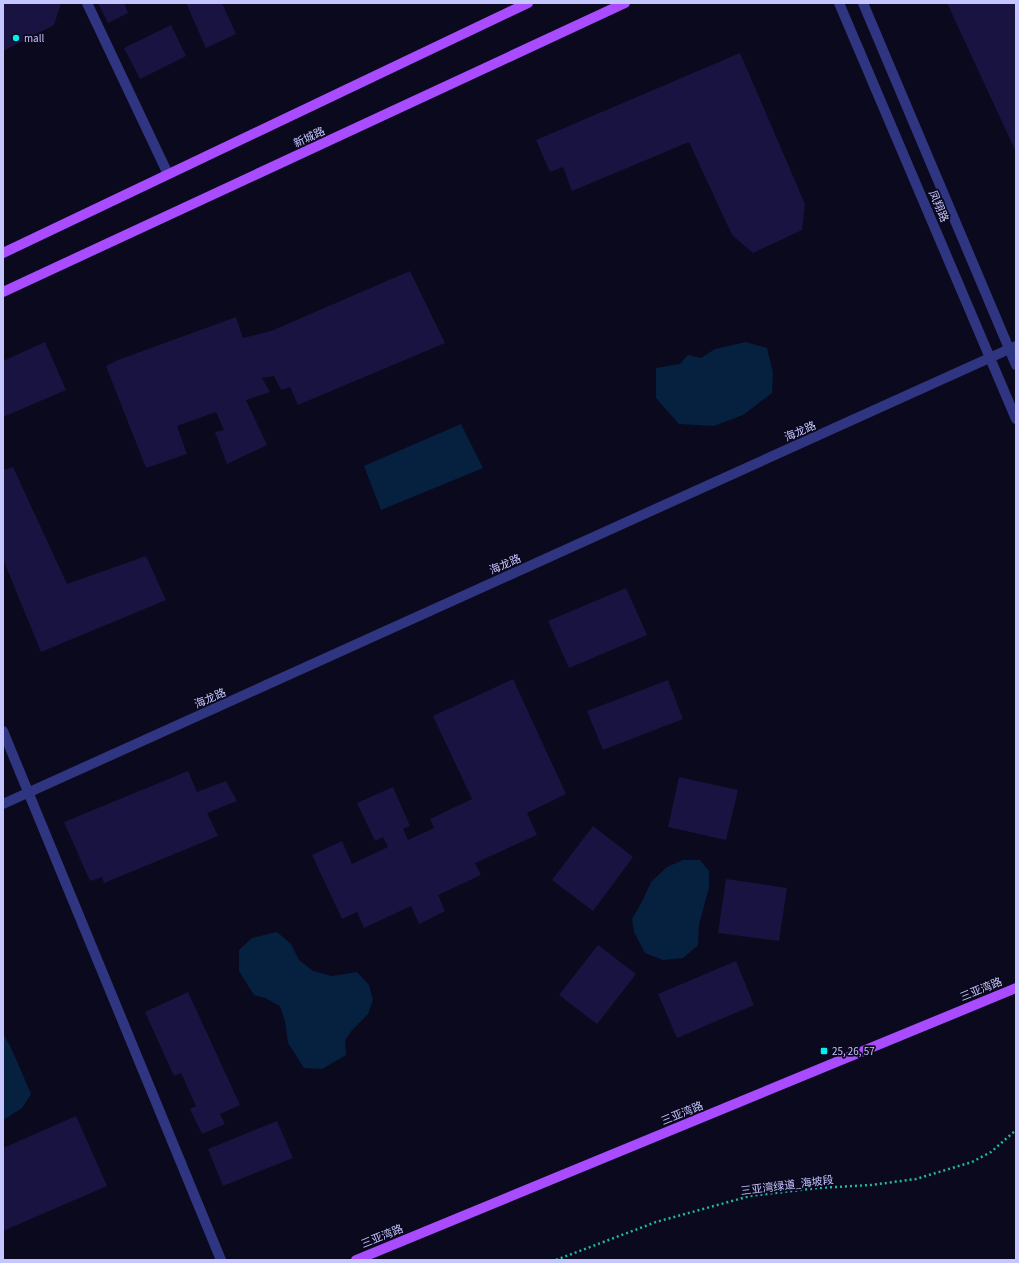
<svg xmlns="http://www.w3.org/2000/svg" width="1019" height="1263" font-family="'Source Sans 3','Noto Sans SC',sans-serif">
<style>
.water{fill:#06213f}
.building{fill:#181340}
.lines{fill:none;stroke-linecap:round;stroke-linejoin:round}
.path{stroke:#20b89e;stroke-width:2.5;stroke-dasharray:2 3;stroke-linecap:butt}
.minor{stroke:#2f3581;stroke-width:10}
.major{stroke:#a94cff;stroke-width:10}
.poi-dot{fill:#00f0ee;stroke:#0b091d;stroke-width:1.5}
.labels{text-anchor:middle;stroke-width:3.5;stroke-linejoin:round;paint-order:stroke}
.poi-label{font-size:11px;fill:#c5c5ff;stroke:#0b091d;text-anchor:start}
.street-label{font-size:11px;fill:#c5c5ff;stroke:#0b091d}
</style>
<rect width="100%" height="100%" fill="#0b091d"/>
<g class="water">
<polygon points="746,342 767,348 773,373 772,393 743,415 714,426 679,424 656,398 656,368 680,364 688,355 701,358 715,349"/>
<polygon points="461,424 483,468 381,510 364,466"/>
<polygon points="683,860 700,860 709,871 709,887 699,925 698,945 683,958 663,960 645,953 634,932 632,919 643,900 651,882 667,867"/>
<polygon points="277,932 291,944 299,960 313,971 332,976 357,972 369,985 373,1000 368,1014 353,1029 345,1040 346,1055 322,1069 304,1068 288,1043 285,1021 280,1006 265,998 254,995 239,971 239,950 252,938"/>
<polygon points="3,1033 12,1050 31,1094 22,1108 3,1120"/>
</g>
<g class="building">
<polygon points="3,3 61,3 54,25 3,51"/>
<polygon points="98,3 124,3 128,13 108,23"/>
<polygon points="186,3 222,3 236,34 206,48"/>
<polygon points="947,3 1014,3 1016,7 1016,152"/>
<polygon points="171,25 186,56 140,79 124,48"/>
<polygon points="740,53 805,204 802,230 753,253 732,235 689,142 572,191 563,167 550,172 536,140"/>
<polygon points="410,271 445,343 298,405 290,387 281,390 274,376 262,378 270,392 246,400 267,445 227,464 215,432 224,430 216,412 177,426 187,454 146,468 106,366 118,360 236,317 243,338 271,331"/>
<polygon points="45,342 66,390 3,417 3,361"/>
<polygon points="13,467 67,584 146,556 166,600 41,652 3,559 3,470"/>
<polygon points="626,588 647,635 569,668 548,621"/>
<polygon points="513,679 566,794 527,813 537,835 475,863 481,875 438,895 445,911 419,924 411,906 364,928 357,912 342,919 312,855 342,841 352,864 388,847 383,837 375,841 357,803 393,787 410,826 403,829 408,840 434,828 430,819 472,799 433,716"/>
<polygon points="668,680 683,719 603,750 587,711"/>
<polygon points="188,771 197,792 226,781 237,801 207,813 218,836 104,883 102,877 90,881 64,822"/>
<polygon points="679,777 738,790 726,840 668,827"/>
<polygon points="593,826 633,857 593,911 552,880"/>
<polygon points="726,879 787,888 779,941 718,933"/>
<polygon points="598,945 636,974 597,1024 559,995"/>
<polygon points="736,961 754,1005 677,1038 658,994"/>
<polygon points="188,992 240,1105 220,1114 225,1124 202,1134 190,1109 196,1106 181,1073 174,1076 145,1012"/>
<polygon points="76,1116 107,1186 3,1231 3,1148"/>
<polygon points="277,1121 293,1158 223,1186 208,1149"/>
</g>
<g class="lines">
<polyline class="path" points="556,1260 656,1222 750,1196 818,1188 871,1185 916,1179 972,1162 991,1152 1016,1130"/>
<g class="minor">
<polyline points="87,3 168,174"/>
<polyline points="839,3 1016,419"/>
<polyline points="863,3 1016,365"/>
<polyline points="3,731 221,1260"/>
<polyline points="3,804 1016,346"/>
</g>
<g class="major">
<polyline points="3,253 528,3"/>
<polyline points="3,292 625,3"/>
<polyline points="356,1260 1016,988"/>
</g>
</g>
<g class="poi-dot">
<circle cx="16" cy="38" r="4"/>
<rect x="820" y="1047" width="8" height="8" rx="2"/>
</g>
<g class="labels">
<g class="poi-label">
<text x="24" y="42">mall</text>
<text x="832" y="1055">25, 26, 57</text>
</g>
<g class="street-label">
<text transform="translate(309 137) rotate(-25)" y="4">新城路</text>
<text transform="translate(939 206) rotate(67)" y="4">凤翔路</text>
<text transform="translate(800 431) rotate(-24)" y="4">海龙路</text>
<text transform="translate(505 564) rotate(-24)" y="4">海龙路</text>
<text transform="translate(210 698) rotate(-24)" y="4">海龙路</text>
<text transform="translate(981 989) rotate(-22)" y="4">三亚湾路</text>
<text transform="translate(682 1113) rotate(-22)" y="4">三亚湾路</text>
<text transform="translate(787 1185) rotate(-7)" y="4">三亚湾绿道_海坡段</text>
<text transform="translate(382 1236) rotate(-22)" y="4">三亚湾路</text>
</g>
</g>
<rect width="1019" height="1263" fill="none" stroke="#c5c5ff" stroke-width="8"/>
</svg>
